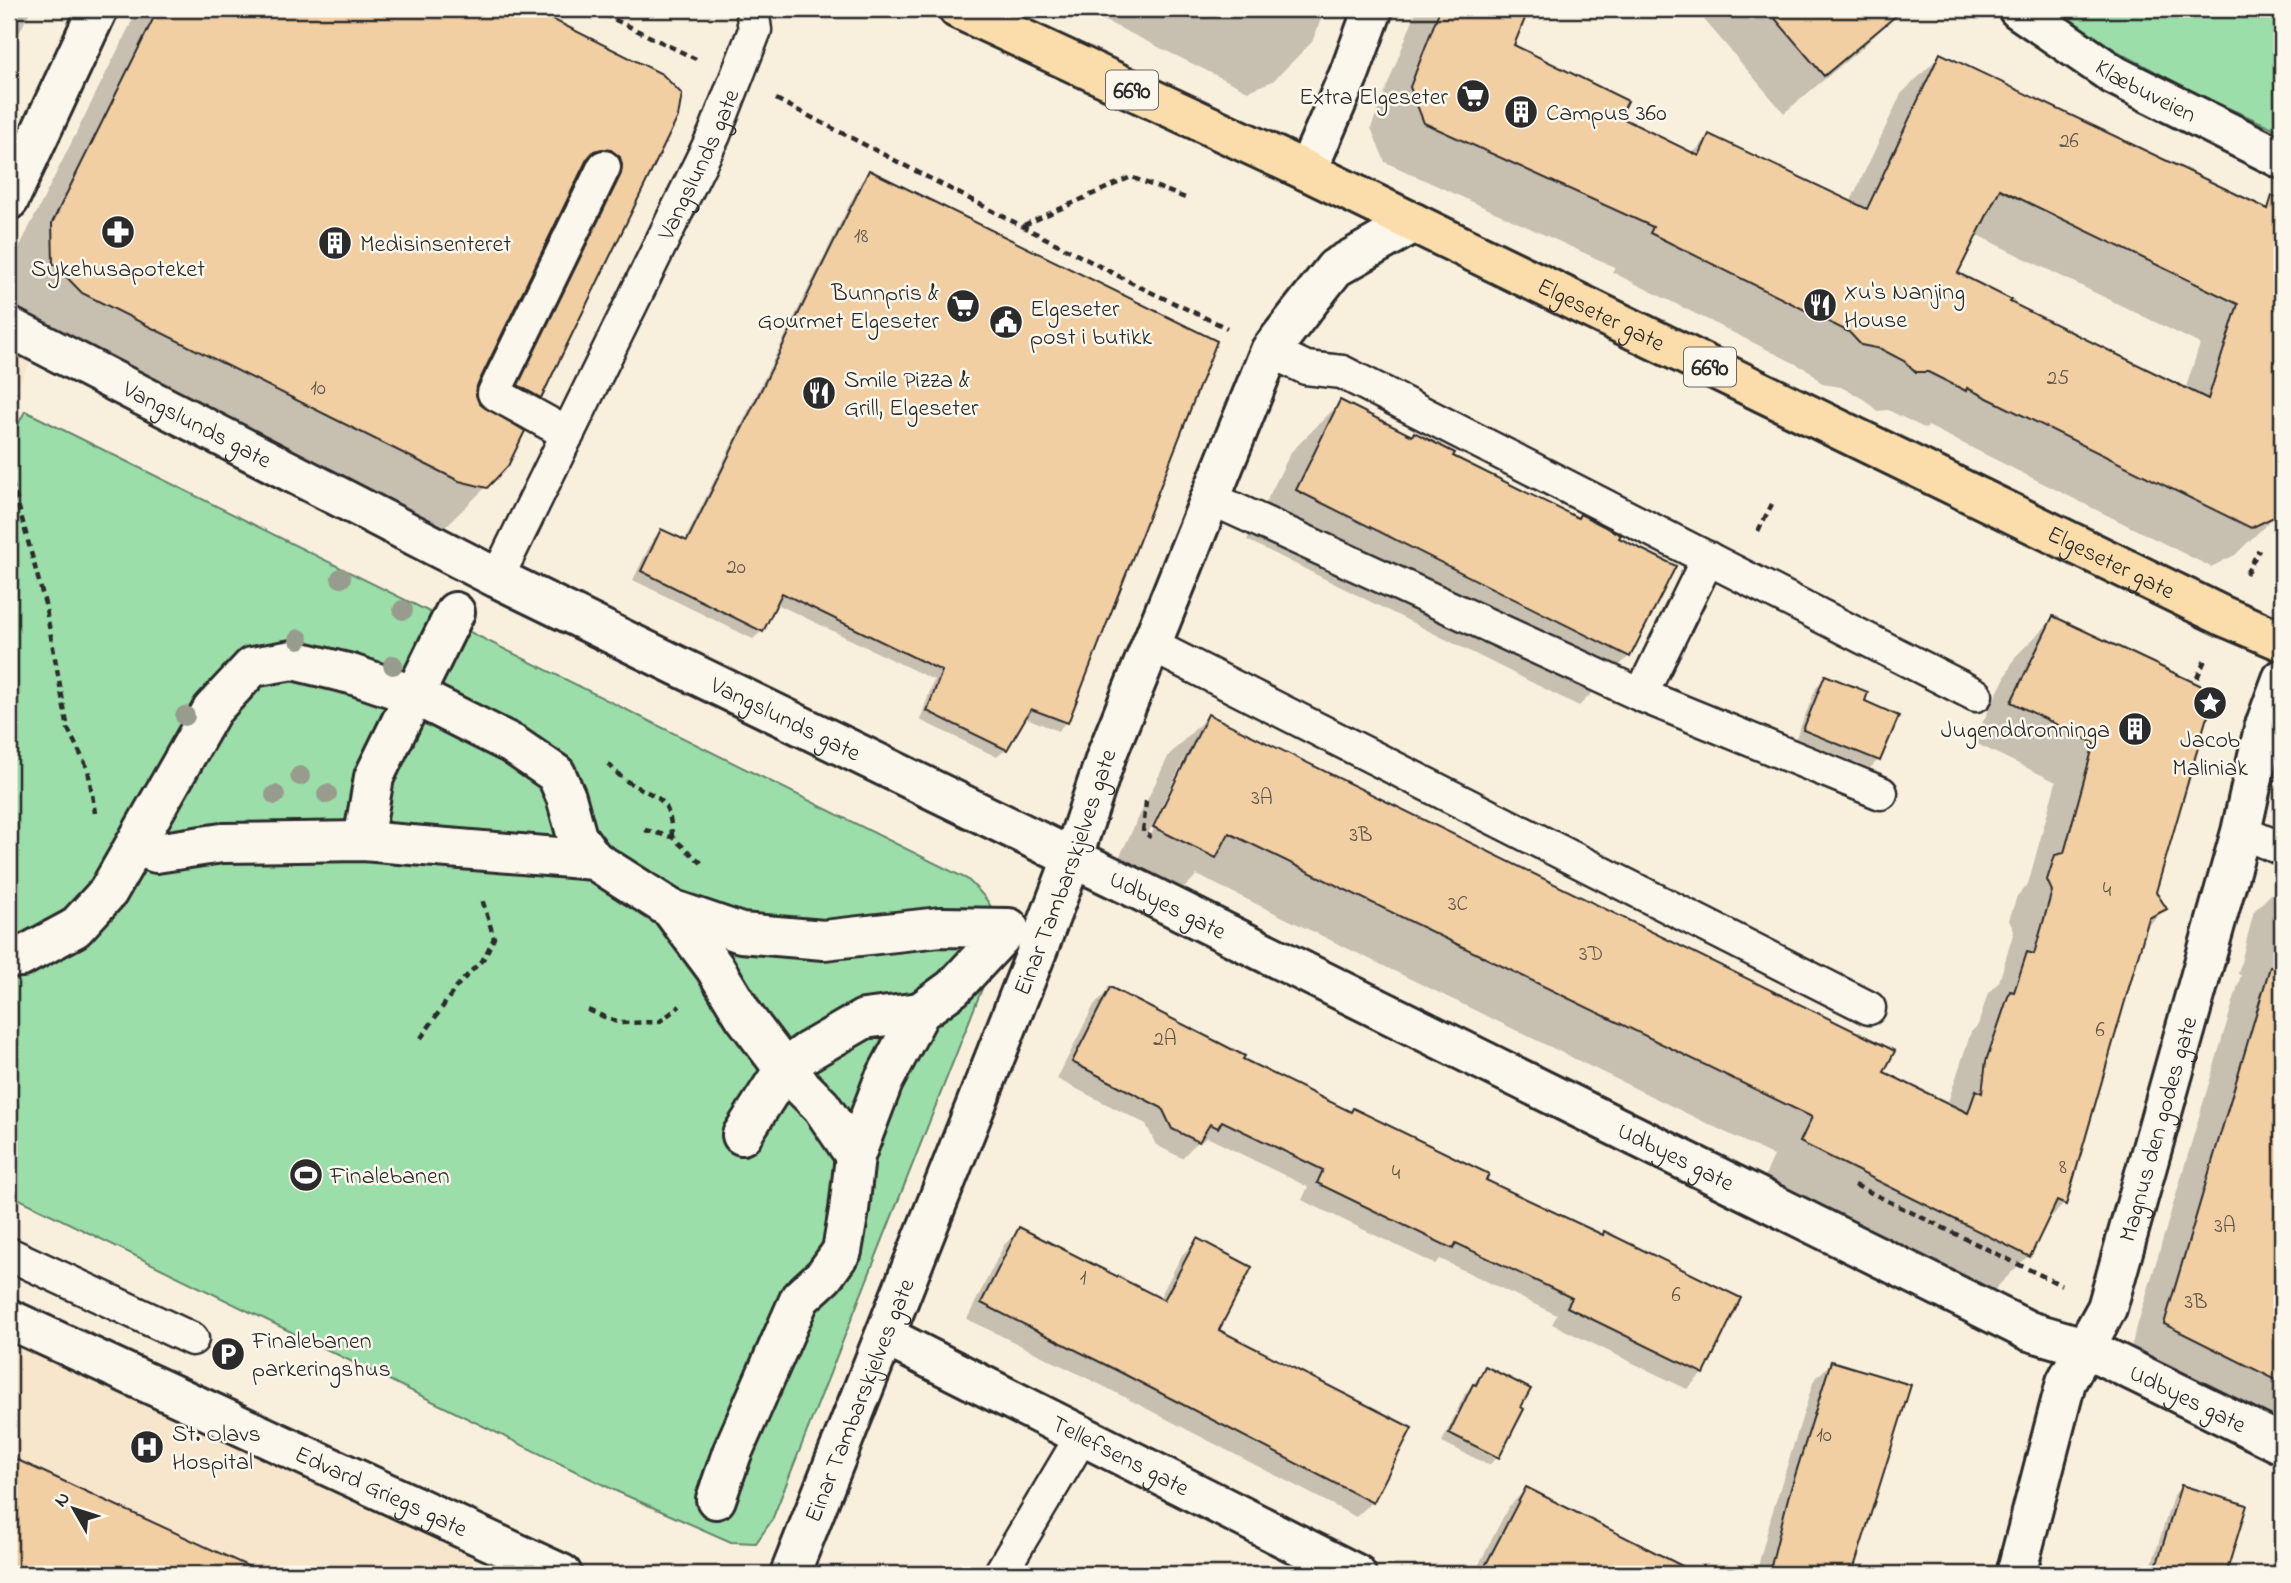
<svg xmlns="http://www.w3.org/2000/svg" width="2291" height="1583" font-family="'Indie Flower',sans-serif">
<style>
.built{fill:#f7e5cc}
.green{fill:#9bdea9;stroke:#63846a;stroke-width:2}
.shadow{fill:#0003;fill-rule:evenodd}
.building{fill:#f2cea3;stroke:#2b2b2b;stroke-width:2;fill-rule:evenodd}
.lines{fill:none;stroke-linecap:round;stroke-linejoin:round}
.service-casing{stroke:#2b2b2b;stroke-width:37}
.pedestrian-casing{stroke:#2b2b2b;stroke-width:44}
.minor-casing{stroke:#2b2b2b;stroke-width:44}
.primary-casing{stroke:#2b2b2b;stroke-width:44}
.path{stroke:#2b2b2b;stroke-width:4.5;stroke-dasharray:7 5;stroke-linecap:butt}
.service{stroke:#fbf7ec;stroke-width:32}
.pedestrian{stroke:#fbf7ec;stroke-width:38}
.minor{stroke:#fbf7ec;stroke-width:38}
.primary{stroke:#fbddab;stroke-width:38}
.tree{fill:#979c8c}
.labels{text-anchor:middle;stroke-width:5;stroke-linejoin:round;paint-order:stroke}
.number-label{font-size:21px;fill:#5d5449}
.shield{fill:#fbf7ec;stroke:#696865;stroke-width:2}
.shield-label{font-size:23px;font-weight:bold;fill:#2b2b2b}
.street-label{font-size:24px;fill:#2b2b2b;stroke:#fbf7ec}
.poi-label{font-size:24px;fill:#2b2b2b;stroke:#fbf7ec;text-anchor:start}
</style>
<rect width="100%" height="100%" fill="#f9efdd"/>
<filter id="ink" filterUnits="userSpaceOnUse"><feTurbulence type="fractalNoise" baseFrequency=".0143" numOctaves="2"/><feDisplacementMap in="SourceGraphic" scale="14" xChannelSelector="R" yChannelSelector="G"/><feConvolveMatrix kernelMatrix="1 2 1 2 8 2 1 2 1" color-interpolation-filters="sRGB"/></filter>
<g filter="url(#ink)">
<g class="built">
<polygon points="9,327 40,342 9,404"/>
<polygon points="9,1319 562,1574 9,1574"/>
</g>
<g class="green">
<polygon points="2055,9 2282,9 2282,132 2197,94 2115,50"/>
<path d="M25,411L967,879C995,905 995,910 998,948L772,1520L756,1543L731,1542L616,1491L9,1194V442Z"/>
</g>
<g class="shadow">
<polygon points="9,9 31,9 9,54"/>
<path d="M138,9H528L661,76L539,397L511,425L486,487L443,529L40,335L12,306L10,266ZM569,192L578,200L579,219L486,410L477,404L474,395L476,384Z"/>
<polygon points="1081,9 1325,9 1312,42 1273,81 1248,91"/>
<path d="M1417,9H1527L1512,46L1618,117L1692,154L1710,136L1850,203L1901,94L1941,55L2282,217V487L2275,516L2235,555L2211,567L1928,426L1926,429L1888,410L1877,411L1865,400L1841,387L1822,384L1810,371L1612,272L1615,267L1385,162L1371,128ZM1975,234L2200,344L2185,390L2007,302L1955,273Z"/>
<polygon points="1695,9 1901,9 1863,47 1784,113"/>
<polygon points="870,173 1066,722 1058,731 1024,717 1006,749 997,757 920,720 934,680 775,603 762,631 753,639 633,580 653,539 662,531 684,542 861,181"/>
<polygon points="1341,402 1577,519 1580,516 1629,656 1579,706 1247,540 1291,452"/>
<path d="M2054,618L2204,720L2154,892L2165,909L2144,930L2064,1204L2043,1225L2028,1256L1989,1295L1762,1182L1774,1156L1197,875L1176,896L1115,866L1169,755L1208,716L1882,1073L1947,1105L1971,1032L1978,1025L1988,993L1999,982L2014,931L2009,920L2017,896L2028,884L2056,782L1973,742L2015,657ZM1183,761H1187L1151,835L1148,834Z"/>
<polygon points="1826,677 1862,702 1878,760 1870,768 1796,738 1817,686"/>
<polygon points="2282,883 2282,1440 2126,1364 2241,975 2238,974 2254,911"/>
<polygon points="1110,989 1241,1060 1484,1181 1703,1373 1687,1389 1552,1324 1557,1315 1440,1259 1435,1264 1302,1200 1308,1187 1207,1137 1200,1143 1197,1142 1182,1158 1156,1145 1146,1124 1057,1079 1094,1005"/>
<polygon points="1020,1229 1159,1299 1182,1255 1197,1240 1216,1330 1372,1502 1356,1517 1101,1385 967,1319 1004,1245"/>
<polygon points="1831,1363 1851,1573 1854,1574 1756,1574 1771,1517 1814,1380"/>
<polygon points="1485,1369 1498,1457 1489,1465 1442,1442 1465,1394"/>
<polygon points="9,1458 261,1574 9,1574"/>
<polygon points="2181,1487 2245,1506 2224,1574 2149,1574 2173,1496"/>
<polygon points="1527,1489 1660,1557 1651,1574 1474,1574 1509,1506"/>
</g>
<g class="building">
<polygon points="158,9 532,9 662,74 682,94 678,117 541,398 518,385 621,174 622,165 620,157 611,150 602,149 594,151 587,159 477,386 476,395 479,403 525,431 508,466 487,488 459,481 82,293 53,263 52,223"/>
<path d="M1440,9H1529L1514,45L1628,101L1620,117L1699,156L1709,134L1867,209L1940,53L2268,209L2272,196L2282,198V494L2276,516L2251,528L1967,388L1966,391L1928,372H1916L1904,361L1881,349L1861,345L1849,332L1650,233L1653,227L1424,123L1410,87ZM2000,189L2238,304L2208,399L2010,302L2012,300L1958,273Z"/>
<polygon points="1767,9 1904,9 1824,76"/>
<polygon points="869,170 1217,341 1068,723 1031,709 1007,750 927,711 942,671 782,593 763,632 641,571 661,529 687,541"/>
<polygon points="1340,400 1412,436 1414,432 1455,453 1453,456 1578,518 1580,514 1621,535 1619,538 1676,566 1630,657 1296,490"/>
<polygon points="2053,616 2221,695 2206,720 2156,892 2167,909 2149,918 2066,1205 2057,1201 2030,1257 1800,1142 1812,1117 1229,833 1216,858 1153,827 1208,714 1895,1051 1884,1072 1968,1113 1976,1090 1982,1093 1986,1061 2010,991 2014,992 2027,952 2034,954 2052,891 2047,880 2055,855 2064,853 2094,743 2011,702"/>
<polygon points="1825,675 1868,692 1865,701 1899,716 1880,761 1803,730"/>
<polygon points="2270,967 2282,969 2282,1383 2164,1324"/>
<polygon points="1110,987 1245,1056 1243,1059 1351,1112 1353,1108 1489,1174 1486,1180 1603,1235 1604,1231 1741,1298 1704,1374 1567,1307 1572,1298 1456,1243 1453,1249 1317,1183 1323,1170 1222,1121 1218,1128 1210,1124 1199,1142 1172,1129 1162,1108 1072,1062"/>
<polygon points="1019,1227 1164,1300 1197,1238 1252,1267 1219,1330 1412,1428 1373,1503 1116,1370 981,1303"/>
<polygon points="1831,1361 1911,1385 1852,1574 1769,1574 1788,1498"/>
<polygon points="1485,1366 1531,1389 1521,1407 1524,1409 1499,1458 1449,1433 1473,1384 1476,1385"/>
<polygon points="9,1456 265,1574 9,1574"/>
<polygon points="2181,1485 2247,1505 2226,1574 2154,1574"/>
<polygon points="1526,1487 1698,1574 1481,1574"/>
</g>
<g class="lines">
<g class="service-casing">
<g id="service">
<polyline points="1270,351 1306,368 1342,372 1976,695"/>
<polyline points="568,434 494,393 604,167"/>
<polyline points="1210,498 1641,695 1881,793"/>
<path id="s1" d="M497,578L714,135L755,30L752,9"/>
<polyline points="1151,645 1869,1008"/>
<polyline points="1641,695 1708,558"/>
<polyline points="2241,832 2282,849"/>
<polyline points="9,1254 192,1339"/>
<polyline points="1000,1574 1082,1436"/>
</g>
</g>
<g class="pedestrian-casing">
<g id="pedestrian">
<polyline points="363,841 374,777 455,612"/>
<polyline points="135,846 156,853 222,843 363,841 594,860 671,909 741,933 824,940 940,927 1009,928 953,988 920,1012 883,1082 855,1156 849,1210 842,1251 824,1276 800,1298 732,1453 716,1499"/>
<polyline points="671,909 715,968 744,1016 784,1069 821,1106 855,1156"/>
<polyline points="9,958 21,957 75,928 108,892 212,710 252,667 293,660 351,674 416,696 512,744 556,774 566,797 577,837 594,860"/>
<polyline points="742,1135 784,1069 807,1052 864,1019 920,1012"/>
</g>
</g>
<g class="minor-casing">
<g id="minor">
<path id="s2" d="M2018,9L2114,75L2282,159"/>
<polyline points="1307,171 1350,72 1373,9"/>
<polyline points="9,200 98,9"/>
<path id="s3" d="M9,327L497,578L1149,895L2029,1331L2084,1347L2282,1444"/>
<path id="s4" d="M9,1319L562,1574"/>
<path id="s5" d="M885,1336L1356,1574"/>
<path id="s6" d="M790,1574L1041,941L1072,859L1107,754L1270,351L1335,268L1414,223"/>
<path id="s7" d="M2016,1574L2066,1382L2107,1308L2241,832L2264,728L2282,679"/>
</g>
</g>
<g class="primary-casing">
<g id="primary">
<path id="s8" d="M958,9L1307,171L2223,616L2282,641"/>
</g>
</g>
<g class="path">
<polyline points="593,9 696,59"/>
<polyline points="2280,9 2282,13"/>
<polyline points="776,99 1142,288 1227,328"/>
<polyline points="1024,225 1131,177 1188,199"/>
<polyline points="9,404 15,391"/>
<polyline points="9,471 45,604 68,729 88,769 95,813"/>
<polyline points="1758,531 1772,504"/>
<polyline points="2246,574 2259,550"/>
<polyline points="2197,678 2205,660"/>
<path d="M608,764C614,769 619,776 625,780C657,800 670,793 672,837"/>
<polyline points="1146,801 1143,832 1151,837"/>
<polyline points="645,830 672,837 705,866"/>
<polyline points="588,1010 619,1023 659,1022 680,1006"/>
<polyline points="421,1038 457,986 484,958 494,938 482,899"/>
<polyline points="1855,1185 2061,1285"/>
</g>
<use href="#service" class="service"/>
<use href="#pedestrian" class="pedestrian"/>
<use href="#minor" class="minor"/>
<use href="#primary" class="primary"/>
</g>
<g class="tree">
<circle cx="341" cy="578" r="10"/>
<circle cx="403" cy="610" r="10"/>
<circle cx="299" cy="639" r="10"/>
<circle cx="393" cy="665" r="10"/>
<circle cx="185" cy="716" r="10"/>
<circle cx="300" cy="776" r="10"/>
<circle cx="327" cy="794" r="10"/>
<circle cx="275" cy="795" r="10"/>
</g>
</g>
<defs>
<g id="supermarket-disc" transform="scale(1.75)"><circle r="9.5" fill="#2b2b2b" stroke="#fbf7ec"/><path d="M-6-5.5h2.5l.6 2H6L4.5 2H-2.5L-4.4-4H-6ZM-1.5 3.2a1.3 1.3 0 1 0 .1 0ZM3 3.2a1.3 1.3 0 1 0 .1 0Z" fill="#fff"/></g>
<g id="building-disc" transform="scale(1.75)"><circle r="9.5" fill="#2b2b2b" stroke="#fbf7ec"/><path d="M-4-6H4V6H1V3H-1V6H-4ZM-2.5-4.3h1.7v1.8h-1.7ZM.8-4.3h1.7v1.8H.8ZM-2.5-1h1.7V.8h-1.7ZM.8-1h1.7V.8H.8Z" fill="#fff"/></g>
<g id="pharmacy-disc" transform="scale(1.75)"><circle r="9.5" fill="#2b2b2b" stroke="#fbf7ec"/><path d="M-2-6h4v4h4v4h-4v4h-4v-4h-4v-4h4Z" fill="#fff"/></g>
<g id="restaurant-disc" transform="scale(1.75)"><circle r="9.5" fill="#2b2b2b" stroke="#fbf7ec"/><path d="M-5-6h1v4h1v-4h1v4h1v-4h1v5L-1.5 .5V6h-2V.5L-5-1ZM5-6V6H3V1.5H1.5Q1.5-4 5-6Z" fill="#fff"/></g>
<g id="civic-disc" transform="scale(1.75)"><circle r="9.5" fill="#2b2b2b" stroke="#fbf7ec"/><path d="M-.6-6.5H3V-4.5H.6V-3L4-1V1h2V6H-6V1h2V-1L-.6-3ZM-1.2 2.5V6h2.4V2.5Z" fill="#fff"/></g>
<g id="sight-disc" transform="scale(1.75)"><circle r="9.5" fill="#2b2b2b" stroke="#fbf7ec"/><path d="M0-6L1.8-2.2L6-1.7L2.9 1.2L3.7 5.4L0 3.3L-3.7 5.4L-2.9 1.2L-6-1.7L-1.8-2.2Z" fill="#fff"/></g>
<g id="stadium-disc" transform="scale(1.75)"><circle r="9.5" fill="#2b2b2b" stroke="#fbf7ec"/><path d="M0-5a6.5 5 0 1 0 0 10a6.5 5 0 1 0 0-10ZM-3.5-1.8h7v3.6h-7Z" fill="#fff"/></g>
<g id="parking-disc" transform="scale(1.75)"><circle r="9.5" fill="#2b2b2b" stroke="#fbf7ec"/><path d="M-3.5-5.5H1a3.5 3.5 0 0 1 0 7H-1V5.5H-3.5ZM-1-3.4V-.6H.8a1.4 1.4 0 0 0 0-2.8Z" fill="#fff"/></g>
<g id="hospital-disc" transform="scale(1.75)"><circle r="9.5" fill="#2b2b2b" stroke="#fbf7ec"/><path d="M-5-5h3v3.5h4V-5h3V5h-3V1.5h-4V5h-3Z" fill="#fff"/></g>
</defs>
<g fill-rule="evenodd">
<use href="#supermarket-disc" x="1473" y="96"/>
<use href="#building-disc" x="1521" y="112"/>
<use href="#pharmacy-disc" x="118" y="232"/>
<use href="#building-disc" x="335" y="243"/>
<use href="#restaurant-disc" x="1820" y="305"/>
<use href="#supermarket-disc" x="963" y="306"/>
<use href="#civic-disc" x="1006" y="322"/>
<use href="#restaurant-disc" x="819" y="393"/>
<use href="#sight-disc" x="2210" y="703"/>
<use href="#building-disc" x="2135" y="729"/>
<use href="#stadium-disc" x="306" y="1175"/>
<use href="#parking-disc" x="228" y="1354"/>
<use href="#hospital-disc" x="147" y="1447"/>
</g>
<g class="labels">
<g class="number-label">
<text x="2069" y="147">26</text>
<text x="861" y="242">18</text>
<text x="2058" y="384">25</text>
<text x="318" y="394">10</text>
<text x="736" y="573">20</text>
<text x="1262" y="804">3A</text>
<text x="1361" y="841">3B</text>
<text x="2107" y="896">4</text>
<text x="1458" y="910">3C</text>
<text x="1591" y="960">3D</text>
<text x="2100" y="1036">6</text>
<text x="1165" y="1045">2A</text>
<text x="2063" y="1173">8</text>
<text x="1396" y="1179">4</text>
<text x="2225" y="1232">3A</text>
<text x="1083" y="1284">1</text>
<text x="1676" y="1301">6</text>
<text x="2196" y="1308">3B</text>
<text x="1824" y="1441">10</text>
</g>
<g class="shield">
<rect x="1106" y="70.5" width="52" height="39" rx="5"/>
<rect x="1684" y="347.5" width="52" height="39" rx="5"/>
</g>
<g class="shield-label">
<text x="1132" y="98">6690</text>
<text x="1710" y="375">6690</text>
</g>
<g class="street-label">
<text dy="8" stroke="none"><textPath href="#s2" startOffset="152">Klæbuveien</textPath></text>
<text dy="8" stroke="none"><textPath href="#s1" startOffset="460">Vangslunds gate</textPath></text>
<text dy="8" stroke="none"><textPath href="#s8" startOffset="712">Elgeseter gate</textPath></text>
<text dy="8" stroke="none"><textPath href="#s3" startOffset="212">Vangslunds gate</textPath></text>
<text dy="8" stroke="none"><textPath href="#s8" startOffset="1279">Elgeseter gate</textPath></text>
<text dy="8" stroke="none"><textPath href="#s3" startOffset="870">Vangslunds gate</textPath></text>
<text dy="8" stroke="none"><textPath href="#s6" startOffset="754">Einar Tambarskjelves gate</textPath></text>
<text dy="8" stroke="none"><textPath href="#s3" startOffset="1295">Udbyes gate</textPath></text>
<text dy="8" stroke="none"><textPath href="#s7" startOffset="469">Magnus den godes gate</textPath></text>
<text dy="8" stroke="none"><textPath href="#s3" startOffset="1862">Udbyes gate</textPath></text>
<text dy="8" stroke="none"><textPath href="#s3" startOffset="2429">Udbyes gate</textPath></text>
<text dy="8" stroke="none"><textPath href="#s6" startOffset="187">Einar Tambarskjelves gate</textPath></text>
<text dy="8" stroke="none"><textPath href="#s5" startOffset="264">Tellefsens gate</textPath></text>
<text dy="8" stroke="none"><textPath href="#s4" startOffset="410">Edvard Griegs gate</textPath></text>
</g>
<g class="poi-label">
<text x="1448" y="104" text-anchor="end">Extra Elgeseter</text>
<text x="1546" y="120">Campus 360</text>
<text x="360" y="251">Medisinsenteret</text>
<text x="118" y="276" text-anchor="middle">Sykehusapoteket</text>
<text x="1844" y="299">Xu's Nanjing<tspan x="1844" dy="28">House</tspan></text>
<text x="939" y="300" text-anchor="end">Bunnpris &amp;<tspan x="939" dy="28">Gourmet Elgeseter</tspan></text>
<text x="1030" y="316">Elgeseter<tspan x="1030" dy="28">post i butikk</tspan></text>
<text x="844" y="387">Smile Pizza &amp;<tspan x="844" dy="28">Grill, Elgeseter</tspan></text>
<text x="2110" y="737" text-anchor="end">Jugenddronninga</text>
<text x="2210" y="747" text-anchor="middle">Jacob<tspan x="2210" dy="28">Maliniak</tspan></text>
<text x="330" y="1183">Finalebanen</text>
<text x="252" y="1348">Finalebanen<tspan x="252" dy="28">parkeringshus</tspan></text>
<text x="172" y="1441">St. Olavs<tspan x="172" dy="28">Hospital</tspan></text>
</g>
</g>
<rect width="2291" height="1583" fill="none" stroke="#fbf7ec" stroke-width="35"/>
<rect x="18" y="18" width="2256" height="1548" fill="none" stroke="#2b2b2b" stroke-width="2.5" filter="url(#ink)"/>
<g transform="translate(74 1509) rotate(309)" stroke="#fbf7ec" stroke-width="5" paint-order="stroke">
<path d="M0-5L12 26L0 18L-12 26Z" fill="#2b2b2b"/>
<text y="-10" font-size="19" font-weight="bold" text-anchor="middle" fill="#2b2b2b">N</text>
</g>
</svg>
